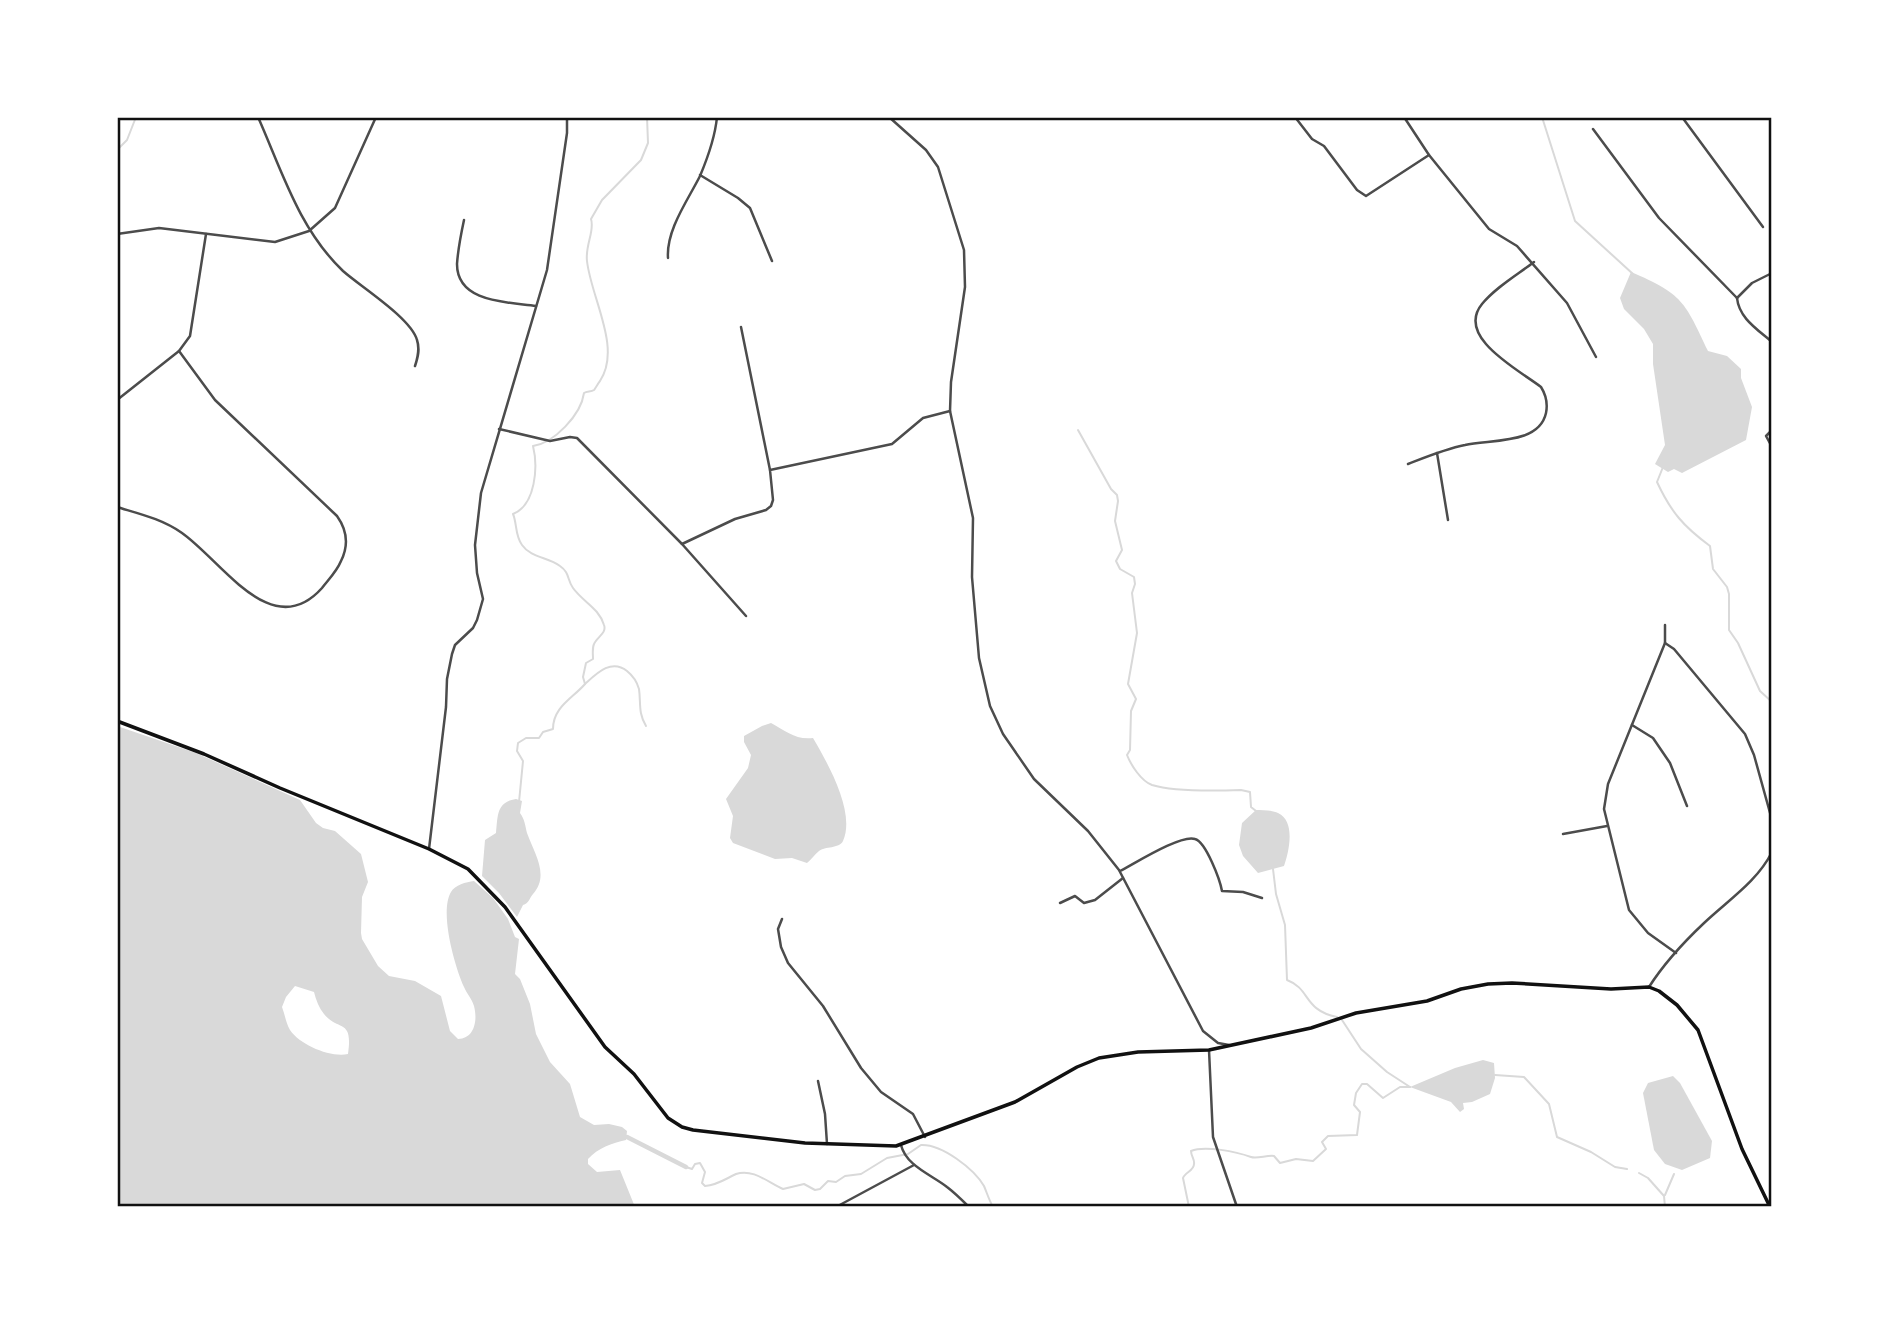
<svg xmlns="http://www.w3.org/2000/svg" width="1889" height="1324" font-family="Raleway,sans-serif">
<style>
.water{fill:#d9d9d9;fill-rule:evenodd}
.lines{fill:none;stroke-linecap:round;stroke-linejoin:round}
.stream{stroke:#d9d9d9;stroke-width:2}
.canal{stroke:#d9d9d9;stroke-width:4.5}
.minor{stroke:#4c4c4c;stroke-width:2.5}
.secondary{stroke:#111;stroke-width:3.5}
.neatline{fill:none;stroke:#111;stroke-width:2.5}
</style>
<rect width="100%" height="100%" fill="#fff"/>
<g class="water">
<path d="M1631,272C1683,294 1685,302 1708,351L1727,356L1741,369V378L1752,407L1746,440L1682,473L1674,469L1668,472L1655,464L1665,445L1653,364V344L1644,329L1624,309L1620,298Z"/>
<path d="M771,723C786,731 795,740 813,738C827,762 856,812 843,841C839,849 825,846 819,851C815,854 811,860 807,863L792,858L775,859L733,843L730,838L733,816L726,799L748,768L751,755L744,742V736L762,726Z"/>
<path d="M117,726L196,753L300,800L316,823L323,828L335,831L361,854L368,882L362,897L361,933L362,939L378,966L389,976L415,981L441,996L450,1031L458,1039C474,1039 478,1021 474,1006C472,999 467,994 464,987C455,967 439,912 451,892C455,885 466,882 474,881L493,898L508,919L515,937L519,939L515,974L520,979L530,1004L536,1034L550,1062L570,1084L580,1117L594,1125L609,1124L622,1127L627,1131L626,1140C612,1143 598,1148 588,1159V1164L597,1172L620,1170L635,1207H117ZM295,986L314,992C316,1000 319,1008 324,1014C339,1032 353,1018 348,1054C331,1058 300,1045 290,1030C286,1023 285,1015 282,1007L286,997Z"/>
<path d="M516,799L522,801L520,813C525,820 525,825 527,833C534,853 550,875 533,894C529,899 529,903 523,905L517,917L499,893L482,876L485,840L496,833C498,816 496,802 516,799Z"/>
<path d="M1256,810C1262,810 1272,810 1278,813C1296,821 1289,852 1284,866L1258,873L1243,856L1239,845L1242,823Z"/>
<polygon points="1483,1060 1494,1063 1495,1078 1490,1094 1472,1102 1463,1103 1464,1109 1460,1112 1451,1102 1410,1087 1455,1068"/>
<polygon points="1673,1076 1680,1083 1712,1141 1710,1158 1682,1170 1665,1164 1654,1150 1643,1093 1648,1083"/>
</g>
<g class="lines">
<g class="stream">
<polyline points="1542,117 1575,221 1633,274"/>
<polyline points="117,150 127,140 136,117"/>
<path d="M1078,430L1111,489L1117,495L1118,501L1115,521L1122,550L1116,561L1120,569L1134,577L1135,584L1132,593L1137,633L1128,684L1136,699L1131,711L1130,750L1127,755C1131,765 1141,781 1152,785C1175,792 1215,791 1241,790L1250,792L1251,807L1256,811"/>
<path d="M1663,467L1657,482C1671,512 1683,526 1710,546L1713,569L1727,587L1729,594V630L1738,643L1760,691L1772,702"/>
<path d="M585,684C596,674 611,658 627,671C632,675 637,682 639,689C641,703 638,713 646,726"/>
<path d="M519,802L523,761L517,751L518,743L526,738H539L543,732L553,729C553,707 572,699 585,684L583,677L586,663L593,659C593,654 592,648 594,644C597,637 607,633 604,625C599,608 583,602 573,588C567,580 570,573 560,566C548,557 531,558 522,545C515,536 517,523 513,514C536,505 538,466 533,446C554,443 581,415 584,393C587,391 591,392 594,390C595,389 599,382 600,381C622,348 591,298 587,261C585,245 595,231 591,219L602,200L641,160L648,143L647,117"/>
<path d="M1273,869L1276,894L1285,925L1287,980C1311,989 1303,1010 1337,1017"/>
<polyline points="1342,1020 1361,1049 1387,1072 1410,1087"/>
<polyline points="1495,1075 1524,1077 1549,1104 1557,1137 1591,1152 1615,1167 1627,1169"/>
<path d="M686,1167L692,1169L695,1164L700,1163L705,1172L702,1183L705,1186C718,1185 725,1179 736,1174C753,1168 769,1183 783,1189L804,1184L815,1190L820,1189L828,1181L836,1182L845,1176L861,1174L887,1158L908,1154L921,1145C942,1144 974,1169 984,1186C987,1193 989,1200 993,1207"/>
<polyline points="1639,1173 1648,1178 1664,1196 1665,1207"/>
<polyline points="1665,1195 1674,1174"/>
<path d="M1189,1207L1183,1178C1185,1172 1194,1171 1194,1164C1195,1160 1191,1156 1191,1151C1205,1145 1237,1152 1251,1157C1257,1159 1267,1155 1274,1156L1280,1163L1296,1159L1313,1161L1326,1149L1322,1142L1328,1136L1357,1135L1360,1112L1354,1105L1356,1093L1362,1084H1367L1383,1098L1400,1087H1410"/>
</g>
<polyline class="canal" points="627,1137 686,1167"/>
<g class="minor">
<path d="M258,117C282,171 299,229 343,271C361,287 411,318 417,340C420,349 418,357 415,366"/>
<polyline points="889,117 926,150 938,167 964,250 965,287 951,382 950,411 973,518 972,577 979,658 990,706 1003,734 1034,779 1088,831 1119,870 1203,1031 1218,1043 1229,1045"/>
<polyline points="1295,117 1312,139 1324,146 1357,190 1366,196 1429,155"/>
<polyline points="1404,117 1429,155 1489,229 1517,246 1567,303 1596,357"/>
<polyline points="1682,117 1763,227"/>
<polyline points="1593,129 1659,218 1737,298"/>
<polyline points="700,175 738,198 750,208 772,261"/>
<path d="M464,220C461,234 458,249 457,264C457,303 508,302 536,306"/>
<polyline points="117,234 159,228 275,242 309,231 335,208 376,117"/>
<path d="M668,258C666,230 688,200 700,176C708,157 715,138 717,117"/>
<path d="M1737,298C1739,318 1757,329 1772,342"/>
<polyline points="1737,298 1752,283 1772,273"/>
<polyline points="741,327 770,470"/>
<polyline points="117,400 179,351 190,336 206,234"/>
<polyline points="499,429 550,441 570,437 577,438 682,544 746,616"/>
<polyline points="1772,430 1766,436 1772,447"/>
<polyline points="1437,453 1448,520"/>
<path d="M1408,464C1426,457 1445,449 1465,445C1490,439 1539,445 1546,413C1548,403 1546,395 1541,387C1519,370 1455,337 1482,304C1496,287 1517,275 1534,262"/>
<path d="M117,507C140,514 162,519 182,533C222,561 272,644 322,588C329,579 337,571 341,561C349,545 347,530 337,516L215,400L179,351"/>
<polyline points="682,544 735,519 766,510 771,506 773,500 770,470 892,444 923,418 950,411"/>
<polyline points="1665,625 1665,643 1674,649 1745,734 1754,755 1772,820"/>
<polyline points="1665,643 1608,784 1604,809 1629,910 1648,933 1676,953"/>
<polyline points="1632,725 1653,738 1670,763 1687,806"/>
<polyline points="1563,834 1607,826"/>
<polyline points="429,849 446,707 447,679 452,654 455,645 473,628 477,620 483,599 477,573 475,545 481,493 547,270 567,133 567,117"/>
<path d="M1120,871C1134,864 1181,834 1195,839C1206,842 1220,880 1222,891L1243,892L1262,898"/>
<polyline points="1060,903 1075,896 1084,903 1095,900 1123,878"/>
<polyline points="782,919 778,929 781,947 788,963 823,1006 861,1068 881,1092 913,1114 925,1137"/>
<path d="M1649,987C1663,965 1684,942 1703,924C1727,901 1757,882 1772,852"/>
<polyline points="1209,1050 1213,1137 1237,1207"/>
<polyline points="818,1081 825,1114 827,1144"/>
<path d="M901,1145C906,1166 932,1175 947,1187C955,1193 962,1200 969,1207"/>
<polyline points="836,1207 914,1165"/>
</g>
<polyline class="secondary" points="117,721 204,754 280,788 429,849 468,869 505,907 605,1047 634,1074 668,1118 682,1127 693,1130 805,1143 896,1146 1015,1102 1077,1067 1099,1058 1138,1052 1209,1050 1311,1028 1356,1013 1427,1001 1461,989 1488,984 1512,983 1611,989 1649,987 1659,991 1677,1005 1698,1030 1742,1149 1770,1207"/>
</g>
<rect width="1889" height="1324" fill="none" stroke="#ffffff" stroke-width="238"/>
<rect x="119" y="119" width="1651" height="1086" class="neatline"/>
</svg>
